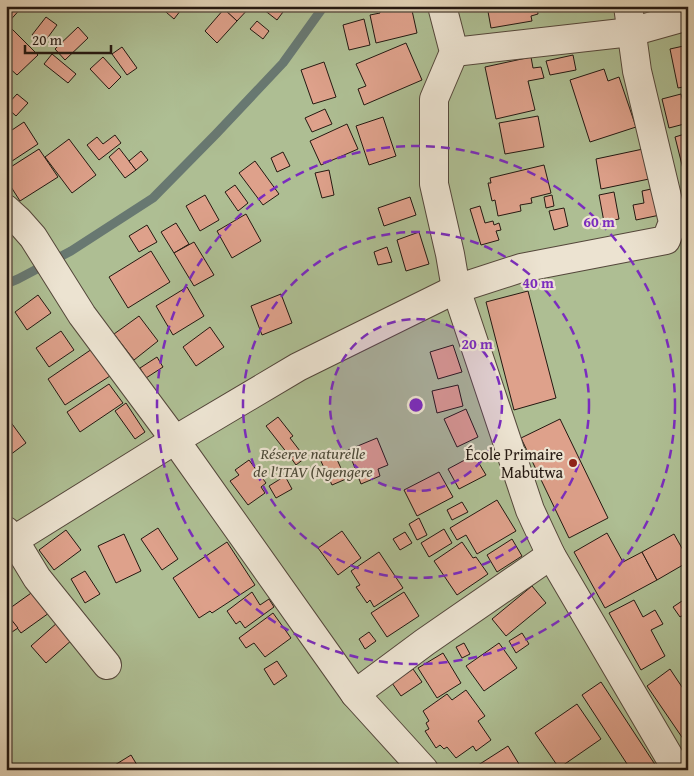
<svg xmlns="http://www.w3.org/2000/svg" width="694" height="776" font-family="'Gentium Book Plus',serif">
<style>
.green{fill:#aebe93;stroke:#696b52}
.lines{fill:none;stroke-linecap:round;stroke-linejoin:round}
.stream{stroke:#687871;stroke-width:9}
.building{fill:#dea18b;stroke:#241811}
.minor-casing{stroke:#54473b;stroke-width:30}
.minor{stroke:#ece3d1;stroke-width:28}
.ring{fill:none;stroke:#7b2cbf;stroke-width:2.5;stroke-dasharray:9 6}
.poi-dot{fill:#8f2418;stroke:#ece3d1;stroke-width:2}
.labels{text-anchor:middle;stroke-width:4.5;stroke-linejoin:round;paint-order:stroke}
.park-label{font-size:16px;font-style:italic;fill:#4d4a38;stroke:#ece3d1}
.poi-label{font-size:16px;fill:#241811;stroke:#ece3d1;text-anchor:end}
.centre{fill:#7b2cbf;stroke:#ece3d1;stroke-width:2.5}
.ring-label{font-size:15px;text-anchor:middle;font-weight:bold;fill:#7b2cbf;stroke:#ece3d1;stroke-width:4.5;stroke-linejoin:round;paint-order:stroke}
</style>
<rect width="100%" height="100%" fill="#e2d4b8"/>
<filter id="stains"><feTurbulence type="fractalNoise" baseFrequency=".004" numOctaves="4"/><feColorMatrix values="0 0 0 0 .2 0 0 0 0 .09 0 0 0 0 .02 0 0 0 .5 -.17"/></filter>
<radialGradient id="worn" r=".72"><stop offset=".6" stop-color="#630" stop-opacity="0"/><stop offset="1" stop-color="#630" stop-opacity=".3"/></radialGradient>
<rect class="green" x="6" y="6" width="682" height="764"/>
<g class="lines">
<polyline class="stream" points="6,284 18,279 71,251 153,198 216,134 283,63 324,6"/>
</g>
<g class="building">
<polygon points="6,6 23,6 6,25"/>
<polygon points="159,6 184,6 174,19"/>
<polygon points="220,6 251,6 237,21"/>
<polygon points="259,6 284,6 286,8 277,20"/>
<polygon points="379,6 411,6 417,33 376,43 370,15 380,13"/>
<polygon points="487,6 537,6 538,14 531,16 532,21 491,28"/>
<polygon points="555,6 575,6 575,9 556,11"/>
<polygon points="224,9 237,21 217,43 205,31"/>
<polygon points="46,17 57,25 43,44 32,35"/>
<polygon points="364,19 370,45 349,50 343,25"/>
<polygon points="257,21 269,31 263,39 250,29"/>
<polygon points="10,27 38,55 17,75 6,65 6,30"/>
<polygon points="78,27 88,38 65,60 55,49"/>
<polygon points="406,43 422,80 364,105 358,89 366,86 356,64"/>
<polygon points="688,45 688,86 678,88 670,49"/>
<polygon points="122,47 137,68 127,75 112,54"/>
<polygon points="52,54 76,74 68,83 44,64"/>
<polygon points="573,55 576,70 550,75 546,61"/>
<polygon points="103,57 121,77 109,89 90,69"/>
<polygon points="531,57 533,68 541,67 544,78 528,81 535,110 496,119 485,67"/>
<polygon points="324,62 336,97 313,104 301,70"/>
<polygon points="604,69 608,81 619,77 636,127 590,142 570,80"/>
<polygon points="17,94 28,103 16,116 6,107 6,106"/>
<polygon points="681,94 683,102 688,101 688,123 669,128 662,99"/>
<polygon points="325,109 332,124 312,132 305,118"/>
<polygon points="538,116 544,147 505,154 499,123"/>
<polygon points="383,117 396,156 369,165 356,126"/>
<polygon points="24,122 38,144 6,165 6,134"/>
<polygon points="347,124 358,149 321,165 310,141"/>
<polygon points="688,133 688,189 675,137"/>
<polygon points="115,135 121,143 99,160 87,145 97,137 103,144"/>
<polygon points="69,139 96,175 72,193 45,157"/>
<polygon points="119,148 136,170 125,178 109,157"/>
<polygon points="39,149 58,177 20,201 6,179 6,170"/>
<polygon points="643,149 649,179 601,189 596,159"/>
<polygon points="141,151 148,160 136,170 129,161"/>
<polygon points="283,152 290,166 277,172 271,158"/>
<polygon points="255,161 279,194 263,205 239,173"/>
<polygon points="544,165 551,193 531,198 532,203 520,205 521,211 498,216 495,200 492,201 488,183 491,183 490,178"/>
<polygon points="329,170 334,195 322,198 315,173"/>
<polygon points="235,185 248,203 238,211 225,192"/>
<polygon points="656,188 660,215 636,220 633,205 644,203 642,191"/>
<polygon points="614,192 619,219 604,222 599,195"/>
<polygon points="205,195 219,220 200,231 186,206"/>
<polygon points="552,195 554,206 546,208 544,197"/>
<polygon points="410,197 416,215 384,226 378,208"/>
<polygon points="480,206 485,223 493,221 494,225 499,223 501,230 496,231 499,240 481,245 470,209"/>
<polygon points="564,208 568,226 554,230 549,211"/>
<polygon points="246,214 261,241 232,258 217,231"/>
<polygon points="176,223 189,244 174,253 161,232"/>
<polygon points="147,225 157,242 139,252 129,236"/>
<polygon points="419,232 429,264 406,271 397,240"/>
<polygon points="194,242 214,275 194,286 174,253"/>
<polygon points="387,247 392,262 378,265 374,252"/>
<polygon points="151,251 170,282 128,308 109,277"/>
<polygon points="187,287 204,316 173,335 156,306"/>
<polygon points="528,291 556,398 514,410 486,302"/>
<polygon points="281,294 292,323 262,335 251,306"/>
<polygon points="38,295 51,313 27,330 15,312"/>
<polygon points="139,316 158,341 134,360 114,334"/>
<polygon points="210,327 224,347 196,366 183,347"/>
<polygon points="61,331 74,350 49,367 36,348"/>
<polygon points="453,345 462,372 438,379 430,352"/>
<polygon points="92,349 110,376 65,405 48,379"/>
<polygon points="157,357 163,367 146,378 140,368"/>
<polygon points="109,384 123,403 80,432 67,412"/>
<polygon points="458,385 463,406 437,413 432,391"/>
<polygon points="126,403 145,432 135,439 115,411"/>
<polygon points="466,409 478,437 457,447 444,419"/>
<polygon points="7,417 26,443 6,458 6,418"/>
<polygon points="278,417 293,436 290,438 300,451 291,458 266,426"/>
<polygon points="560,419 608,518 569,538 521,438"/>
<polygon points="377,438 388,465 378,469 380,476 361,484 348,450"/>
<polygon points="300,451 305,458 296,465 291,458"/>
<polygon points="333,451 346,479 332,485 319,457"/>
<polygon points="474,455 486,475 459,489 448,469"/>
<polygon points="249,460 266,483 261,487 265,493 248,505 230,481 239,475 235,470"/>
<polygon points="439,472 453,497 417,516 404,490"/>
<polygon points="285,476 292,489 276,498 269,486"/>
<polygon points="497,500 516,531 477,554 466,535 457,540 450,528"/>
<polygon points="462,502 468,512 452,520 447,510"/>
<polygon points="419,518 427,535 417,540 409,524"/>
<polygon points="158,528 178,559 162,570 141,539"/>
<polygon points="444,529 452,543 429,557 421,543"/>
<polygon points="66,530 81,550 54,570 39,550"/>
<polygon points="342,531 361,558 338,575 318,548"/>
<polygon points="405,532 412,543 400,550 393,539"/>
<polygon points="607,533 623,562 642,552 657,580 605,608 574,552"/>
<polygon points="124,534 141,571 116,583 98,546"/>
<polygon points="674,534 688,559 688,562 657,580 642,552"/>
<polygon points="512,539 522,556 497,572 487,555"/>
<polygon points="227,542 255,585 212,613 210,611 199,618 173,578"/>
<polygon points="462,542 473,558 476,557 488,574 457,595 434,561"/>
<polygon points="379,552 403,588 374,607 370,600 367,603 356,587 360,585 351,571"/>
<polygon points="85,571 100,594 85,603 71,579"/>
<polygon points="532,586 546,603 506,636 492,619"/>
<polygon points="34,591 49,613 21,633 6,613 6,611"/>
<polygon points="252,592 260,605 269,599 274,607 245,628 240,621 236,624 227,611"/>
<polygon points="404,592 419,616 387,637 371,613"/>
<polygon points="688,597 688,612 680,617 673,607"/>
<polygon points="634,600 643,617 655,610 663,624 651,630 665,656 641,670 609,613"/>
<polygon points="6,613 18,628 6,636"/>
<polygon points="273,613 291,638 265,657 254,643 246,648 239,638"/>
<polygon points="58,622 73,639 46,663 31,646"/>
<polygon points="369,632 376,641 365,649 359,639"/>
<polygon points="522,633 529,644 516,653 509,641"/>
<polygon points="464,643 470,654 462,658 456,647"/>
<polygon points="499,643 517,668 484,691 466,666"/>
<polygon points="443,653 461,683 437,698 418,668"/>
<polygon points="277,661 287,676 274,685 264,669"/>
<polygon points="413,669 422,682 401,696 392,683"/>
<polygon points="670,669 688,696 688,746 647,686"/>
<polygon points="601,682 656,766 650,770 631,770 582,695"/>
<polygon points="466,690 485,716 478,721 491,740 476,751 473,746 456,758 447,747 444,749 440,745 436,748 425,731 429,729 426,723 429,721 423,711 447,694 452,700"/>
<polygon points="577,704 601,739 559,768 535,733"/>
<polygon points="508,746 522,769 473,770 472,769"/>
<polygon points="131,755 140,770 112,770 110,768"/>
</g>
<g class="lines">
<g class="minor-casing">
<g id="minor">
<polyline points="442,6 454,52 434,99 434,184 450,254 456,289 530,510 551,555 677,770"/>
<polyline points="454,52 631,32 688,16"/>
<polyline points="6,209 18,220 33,237 82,315 175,440 355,694 424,770"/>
<polyline points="6,531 14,540 37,578 107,665"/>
<polyline points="14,540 175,440 298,367 456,289 521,268 666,240 673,222 637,71 628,6"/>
<polyline points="355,694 425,642 551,555"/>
</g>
</g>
<use href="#minor" class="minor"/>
</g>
<circle cx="416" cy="405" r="86" fill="#7b2cbf" fill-opacity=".12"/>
<g class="ring">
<circle cx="416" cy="405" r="86"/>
<circle cx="416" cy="405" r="173"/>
<circle cx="416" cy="405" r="259"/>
</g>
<circle class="poi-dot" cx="573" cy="463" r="5"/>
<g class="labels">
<g class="park-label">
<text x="313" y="459">Réserve naturelle<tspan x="313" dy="18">de l'ITAV (Ngengere</tspan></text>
</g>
<g class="poi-label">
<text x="563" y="460">École Primaire<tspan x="563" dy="18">Mabutwa</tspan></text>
</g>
</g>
<circle cx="416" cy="405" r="8" class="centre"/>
<g class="ring-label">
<text x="599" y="227">60 m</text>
<text x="538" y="288">40 m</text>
<text x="477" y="349">20 m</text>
</g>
<rect width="694" height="776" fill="none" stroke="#e2d4b8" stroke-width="25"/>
<rect x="8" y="8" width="679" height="761" fill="none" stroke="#241811" stroke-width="2.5"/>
<rect x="12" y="12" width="669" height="751" fill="none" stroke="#241811"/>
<path d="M25 45v8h86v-8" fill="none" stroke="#241811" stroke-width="2.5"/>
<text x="32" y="45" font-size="15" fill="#241811" stroke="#ece3d1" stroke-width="4" paint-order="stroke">20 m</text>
<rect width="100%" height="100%" filter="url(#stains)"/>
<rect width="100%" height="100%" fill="url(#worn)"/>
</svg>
